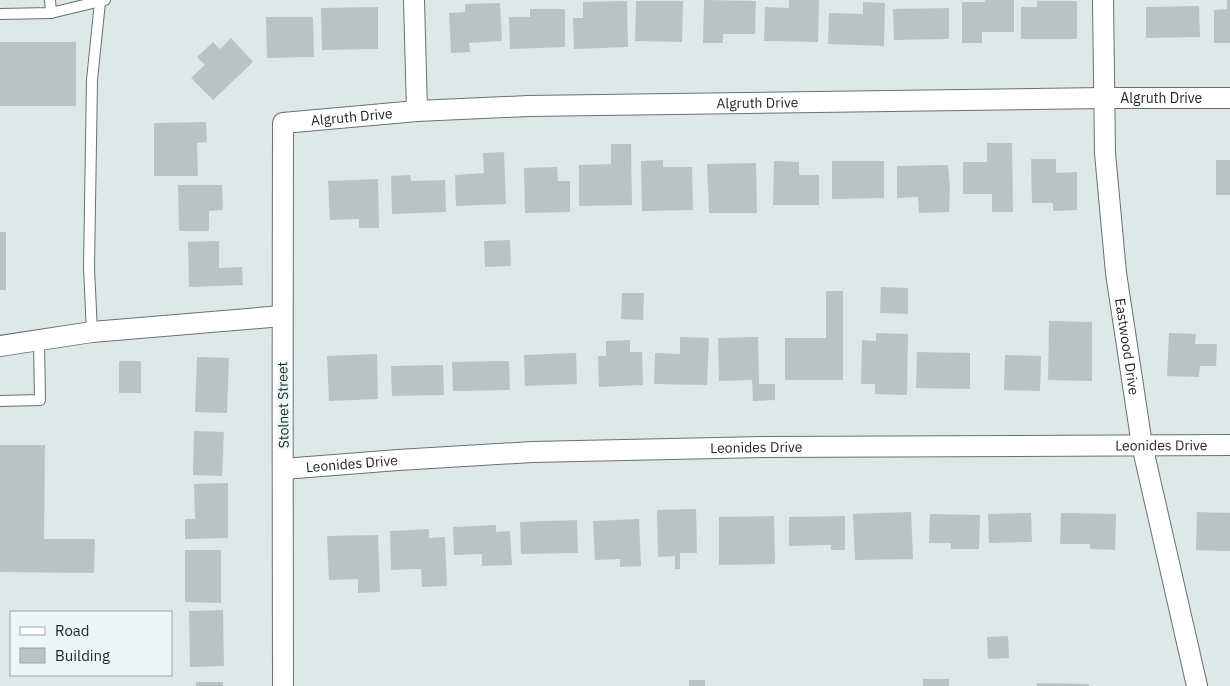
<svg xmlns="http://www.w3.org/2000/svg" width="1230" height="686" font-family="'IBM Plex Sans',sans-serif">
<style>
.building{fill:#b8c4c3}
.lines{fill:none;stroke-linecap:round;stroke-linejoin:round}
.lane-casing{stroke:#677271;stroke-width:12}
.street-casing{stroke:#677271;stroke-width:22}
.lane{stroke:#fff;stroke-width:10}
.street{stroke:#fff;stroke-width:20}
.labels{text-anchor:middle;stroke-width:5;stroke-linejoin:round;paint-order:stroke}
.street-label{font-size:14px;fill:#232828;stroke:#eaf7f6}
</style>
<rect width="100%" height="100%" fill="#dde9e9"/>
<g class="building">
<polygon points="704,0 756,1 755,34 723,34 723,43 703,43"/>
<polygon points="789,0 819,0 818,42 764,41 765,7 789,8"/>
<polygon points="985,0 1014,0 1014,32 982,32 982,43 962,43 962,2 985,2"/>
<polygon points="1227,0 1230,0 1230,43 1214,43 1214,10 1227,9"/>
<polygon points="627,1 628,47 574,49 573,18 583,18 583,2"/>
<polygon points="636,1 683,1 682,42 635,41"/>
<polygon points="1037,1 1077,1 1077,39 1021,39 1021,7 1037,7"/>
<polygon points="863,2 885,3 884,46 828,44 829,13 863,14"/>
<polygon points="500,3 502,41 469,43 470,52 451,53 449,13 465,12 465,4"/>
<polygon points="1199,6 1200,37 1146,38 1146,7"/>
<polygon points="378,7 378,49 322,50 321,8"/>
<polygon points="949,8 949,39 894,40 893,9"/>
<polygon points="530,9 565,9 565,47 510,49 509,17 530,17"/>
<polygon points="266,17 313,17 314,57 267,58"/>
<polygon points="231,38 253,62 213,100 191,78 205,65 197,57 213,42 220,49"/>
<rect x="0" y="42" width="76" height="64"/>
<polygon points="206,122 207,142 197,143 198,176 154,176 154,123"/>
<polygon points="987,143 1012,143 1013,212 992,212 992,194 963,194 963,162 987,162"/>
<polygon points="611,144 631,144 632,205 579,206 579,165 611,164"/>
<polygon points="504,152 506,204 456,206 455,175 484,173 483,153"/>
<polygon points="1031,159 1056,159 1056,173 1077,172 1077,210 1053,211 1053,203 1032,203"/>
<polygon points="663,160 663,167 692,167 693,210 642,211 641,161"/>
<rect x="1216" y="160" width="14" height="35"/>
<polygon points="774,161 799,162 799,175 819,175 819,205 773,205"/>
<polygon points="832,161 884,161 884,198 832,199"/>
<polygon points="756,163 757,213 709,213 707,164"/>
<polygon points="948,165 950,188 949,212 919,213 918,197 897,198 897,166"/>
<polygon points="557,167 558,181 570,181 570,212 525,213 524,168"/>
<polygon points="410,175 411,181 445,180 446,212 392,214 391,176"/>
<polygon points="378,179 379,228 359,228 359,219 330,220 328,181"/>
<polygon points="178,185 222,185 223,210 209,211 209,231 179,231"/>
<rect x="0" y="232" width="6" height="58"/>
<polygon points="510,240 511,266 485,267 484,241"/>
<polygon points="219,241 219,268 242,267 243,285 189,287 188,242"/>
<polygon points="881,287 908,288 908,314 880,313"/>
<polygon points="826,291 843,291 843,380 785,380 785,338 826,338"/>
<polygon points="622,293 644,293 643,320 621,319"/>
<polygon points="1049,321 1092,322 1092,381 1048,380"/>
<polygon points="876,333 908,334 907,395 875,394 875,384 861,384 862,340 876,341"/>
<polygon points="1169,333 1196,334 1195,344 1217,344 1216,366 1200,366 1199,377 1167,376"/>
<polygon points="680,337 709,338 707,385 654,384 655,353 680,354"/>
<polygon points="758,337 759,384 775,384 775,400 753,401 752,380 719,381 718,338"/>
<polygon points="630,340 630,352 642,352 643,385 599,387 598,356 606,356 606,341"/>
<polygon points="917,352 970,353 970,389 916,388"/>
<polygon points="576,353 577,384 525,386 524,355"/>
<polygon points="377,354 378,399 329,401 327,356"/>
<polygon points="1005,355 1041,356 1040,391 1004,390"/>
<polygon points="197,357 229,358 227,413 195,412"/>
<rect x="119" y="361" width="22" height="32"/>
<polygon points="509,361 510,390 453,391 452,362"/>
<polygon points="443,365 444,395 392,396 391,366"/>
<polygon points="194,431 224,432 222,476 193,475"/>
<polygon points="0,445 45,445 44,539 95,539 94,573 0,572"/>
<polygon points="228,483 228,538 185,539 185,519 195,519 194,484"/>
<polygon points="696,509 697,553 680,553 680,569 675,569 675,556 658,557 657,510"/>
<polygon points="911,512 913,559 855,560 853,514"/>
<polygon points="1197,512 1230,513 1230,551 1196,550"/>
<polygon points="1031,513 1032,542 989,543 988,514"/>
<polygon points="1061,513 1116,514 1115,550 1090,549 1090,544 1060,544"/>
<polygon points="930,514 980,515 979,549 951,549 951,543 929,543"/>
<polygon points="774,516 775,564 719,565 719,517"/>
<polygon points="845,516 845,550 831,550 831,545 789,546 789,517"/>
<polygon points="639,519 641,566 620,567 620,559 595,560 593,521"/>
<polygon points="577,520 578,553 521,554 520,522"/>
<polygon points="496,525 496,532 510,531 512,565 482,566 482,554 454,555 453,527"/>
<polygon points="429,529 429,538 445,537 447,586 422,587 421,569 391,570 390,531"/>
<polygon points="378,535 380,592 358,593 358,579 329,580 327,536"/>
<polygon points="185,550 221,550 221,603 185,602"/>
<polygon points="223,610 224,666 190,667 189,611"/>
<polygon points="1008,636 1009,658 988,659 987,637"/>
<rect x="923" y="679" width="26" height="7"/>
<rect x="689" y="680" width="16" height="6"/>
<rect x="196" y="682" width="27" height="4"/>
<polygon points="1037,683 1089,684 1089,686 1037,686"/>
</g>
<g class="lines">
<g class="lane-casing">
<g id="lane">
<polyline points="50,0 51,13"/>
<polyline points="0,14 51,13 105,0"/>
<polyline points="92,332 89,268 92,80 100,2"/>
<polyline points="0,401 40,400 39,340"/>
</g>
</g>
<g class="street-casing">
<g id="street">
<polyline points="414,0 417,111"/>
<path id="s1" d="M1103,0L1105,153L1116,273L1142,445L1197,686"/>
<polyline points="0,346 92,332 282,316"/>
<path id="s2" d="M283,469L398,460L532,452L763,447L1230,445"/>
<path id="s3" d="M283,686C283,498 282,311 283,123L417,111L528,106L1103,98H1230"/>
</g>
</g>
<use href="#lane" class="lane"/>
<use href="#street" class="street"/>
</g>
<g class="labels">
<g class="street-label">
<text dy="5" stroke="none"><textPath href="#s3" startOffset="1442">Algruth Drive</textPath></text>
<text dy="5" stroke="none"><textPath href="#s3" startOffset="1038">Algruth Drive</textPath></text>
<text dy="5" stroke="none"><textPath href="#s3" startOffset="632">Algruth Drive</textPath></text>
<text dy="5" stroke="none"><textPath href="#s1" startOffset="348">Eastwood Drive</textPath></text>
<text transform="translate(283 405) rotate(-91)" y="5">Stolnet Street</text>
<text dy="5" stroke="none"><textPath href="#s2" startOffset="879">Leonides Drive</textPath></text>
<text dy="5" stroke="none"><textPath href="#s2" startOffset="474">Leonides Drive</textPath></text>
<text dy="5" stroke="none"><textPath href="#s2" startOffset="69">Leonides Drive</textPath></text>
</g>
</g>
<rect x="10" y="611" width="162" height="65" fill="#eaf7f6" stroke="#9aa4a4"/>
<rect x="20" y="627" width="25" height="8" fill="#ffffff" stroke="#9aa4a4"/>
<text x="55" y="636" font-size="15" fill="#232828">Road</text>
<rect x="20" y="648" width="25" height="15" fill="#b8c4c3" stroke="#9aa4a4"/>
<text x="55" y="661" font-size="15" fill="#232828">Building</text>
</svg>
